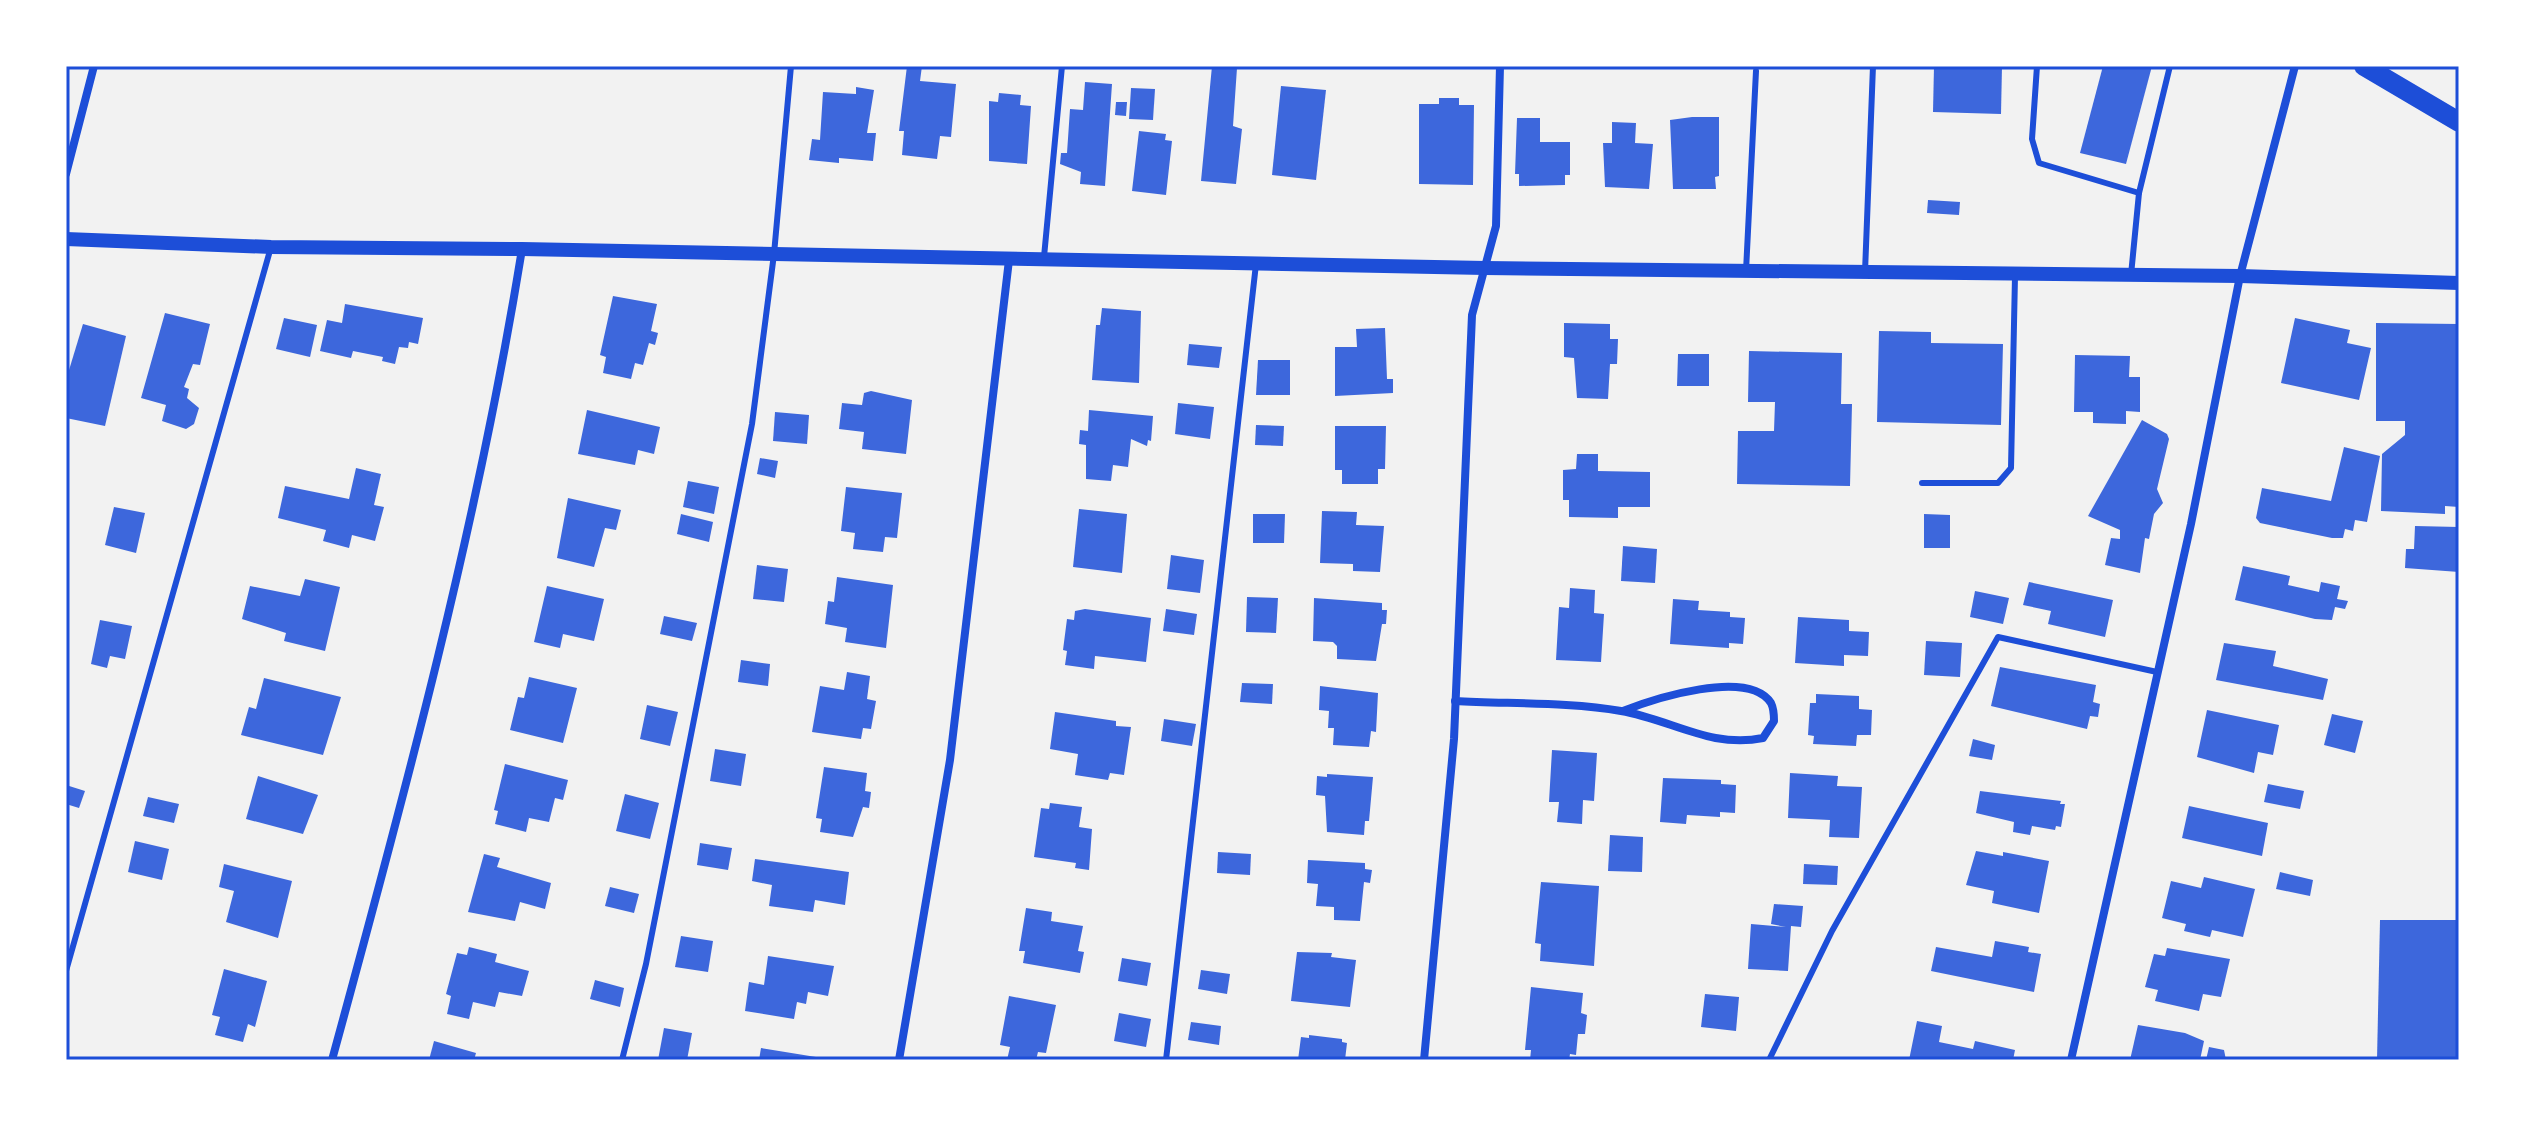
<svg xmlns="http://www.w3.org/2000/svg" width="2525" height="1126" font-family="Roboto,sans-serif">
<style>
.building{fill:#3d67dc}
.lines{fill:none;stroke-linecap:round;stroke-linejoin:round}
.service{stroke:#1d4ed8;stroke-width:6}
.minor{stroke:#1d4ed8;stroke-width:8}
.tertiary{stroke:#1d4ed8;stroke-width:14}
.primary{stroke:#1d4ed8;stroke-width:20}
.neatline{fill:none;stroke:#1d4ed8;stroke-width:3}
</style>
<rect width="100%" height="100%" fill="#f2f2f2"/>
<g class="building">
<polygon points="907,66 922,66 920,81 956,84 951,137 940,136 937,159 902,155 904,131 899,131"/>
<polygon points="1212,66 1237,68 1233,126 1242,129 1236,184 1201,181"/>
<polygon points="1934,66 2002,66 2001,114 1933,112"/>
<polygon points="2103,66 2152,66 2126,164 2080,153"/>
<polygon points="1085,82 1112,84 1105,186 1080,184 1081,172 1060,164 1061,153 1067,153 1070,109 1083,110"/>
<polygon points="1281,86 1326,90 1316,180 1272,175"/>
<polygon points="856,87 874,90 867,133 876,133 873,161 839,158 839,163 809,160 812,139 820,140 823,92 856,94"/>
<polygon points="1131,88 1155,89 1153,120 1129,119"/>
<polygon points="999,93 1021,95 1020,105 1031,106 1027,164 989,161 989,101 998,102"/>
<polygon points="1439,98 1459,98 1459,105 1474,105 1473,185 1419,184 1419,104 1439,104"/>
<polygon points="1116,102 1127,102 1126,116 1115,115"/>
<polygon points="1692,117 1719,117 1719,176 1715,177 1716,189 1673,189 1670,120"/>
<polygon points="1517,118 1540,118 1540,142 1570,142 1570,175 1565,175 1565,185 1519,186 1519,174 1515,174"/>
<polygon points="1612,122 1636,123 1635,143 1653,144 1649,189 1605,187 1603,143 1612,143"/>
<polygon points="1139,131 1166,134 1165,140 1172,141 1166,195 1132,191"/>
<polygon points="1928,200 1960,202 1959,215 1927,213"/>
<polygon points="613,296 657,304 651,331 658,333 655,345 649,343 643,365 635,363 631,379 603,373 606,357 600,355"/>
<polygon points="345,304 423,318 418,344 409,342 408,348 399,347 395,364 382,361 383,357 353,351 351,358 320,351 327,320 342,323"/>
<polygon points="1102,308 1141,311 1139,383 1092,380 1096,325 1100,325"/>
<polygon points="165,313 210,324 200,365 193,364 184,387 189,389 187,398 199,408 194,424 186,429 162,421 166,405 141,398"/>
<polygon points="284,318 317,325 310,357 276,349"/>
<polygon points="2295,318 2350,330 2347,343 2371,348 2359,400 2281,383"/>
<polygon points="1564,323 1610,324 1610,339 1618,339 1617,364 1610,364 1608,399 1577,398 1574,358 1564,357"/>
<polygon points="2376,323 2459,324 2459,507 2445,506 2445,514 2381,511 2382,454 2405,435 2405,421 2376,421"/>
<polygon points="83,324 126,336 105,426 66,418 66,380"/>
<polygon points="1385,328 1387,379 1393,379 1393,393 1335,396 1335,347 1357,347 1356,329"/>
<polygon points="1879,331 1931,332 1931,343 2003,344 2001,425 1877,422"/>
<polygon points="1189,344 1222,347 1219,368 1187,365"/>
<polygon points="1749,351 1842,353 1841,404 1852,404 1850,486 1737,484 1738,431 1774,431 1775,402 1748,402"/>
<polygon points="1678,354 1709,354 1709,386 1677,386"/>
<polygon points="2075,355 2130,356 2129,377 2140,377 2140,412 2126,411 2126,424 2093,423 2093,412 2074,412"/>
<polygon points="1258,360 1290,360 1290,395 1256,395"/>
<polygon points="871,391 912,400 906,454 862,449 864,432 839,429 842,403 862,405 864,393"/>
<polygon points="1178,403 1214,407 1210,439 1175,434"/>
<polygon points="587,410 660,427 654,454 638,450 635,465 578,454"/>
<polygon points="1089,410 1153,416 1151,441 1148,440 1147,446 1131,439 1128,467 1113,465 1111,481 1086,479 1086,445 1079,444 1080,430 1088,431"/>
<polygon points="775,412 809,415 807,444 773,441"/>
<polygon points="2142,420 2167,434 2169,439 2157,489 2163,503 2154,514 2149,539 2145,538 2140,573 2105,565 2111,538 2120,539 2120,530 2088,516"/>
<polygon points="1256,425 1284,426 1283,446 1255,445"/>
<polygon points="1335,426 1386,426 1385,469 1378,469 1378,484 1342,484 1342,470 1335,470"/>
<polygon points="2344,447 2380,456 2367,522 2355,520 2353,531 2345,529 2343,538 2332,538 2260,523 2256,518 2262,488 2331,501"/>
<polygon points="1577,454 1598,454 1598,471 1650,472 1650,507 1618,507 1618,518 1569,517 1569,500 1563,500 1563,470 1576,469"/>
<polygon points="760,458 778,461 775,478 757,474"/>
<polygon points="356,468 381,474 374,505 384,507 375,541 352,535 349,548 323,541 326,530 278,518 285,486 349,499"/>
<polygon points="688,481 719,487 714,514 683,507"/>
<polygon points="846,487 902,493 897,538 885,537 883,552 853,549 855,533 841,531"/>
<polygon points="568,498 621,510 616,530 605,528 594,567 557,558"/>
<polygon points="114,507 145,513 136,553 105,545"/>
<polygon points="1079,509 1127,514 1122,573 1073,567"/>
<polygon points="1322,511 1357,512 1356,525 1384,526 1380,572 1353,571 1353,564 1320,563"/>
<polygon points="681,514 713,522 709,542 677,534"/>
<polygon points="1253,514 1285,514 1284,543 1253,543"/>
<polygon points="1924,514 1950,515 1950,548 1924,548"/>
<polygon points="2415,526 2459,527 2459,572 2405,568 2406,549 2414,549"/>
<polygon points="1623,546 1657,549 1655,583 1621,581"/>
<polygon points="1171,555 1204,560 1200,593 1167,589"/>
<polygon points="757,565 788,569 784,602 753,599"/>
<polygon points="2243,566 2290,576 2288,585 2319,592 2321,582 2340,586 2337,599 2348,601 2345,609 2335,607 2332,620 2315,619 2235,600"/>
<polygon points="837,577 893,585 886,648 845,642 847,628 825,624 828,601 834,602"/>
<polygon points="305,579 340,587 325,651 284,641 286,633 242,619 250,586 300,596"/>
<polygon points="2029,582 2113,600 2105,637 2048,624 2051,611 2023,605"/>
<polygon points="547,586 604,599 594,641 563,634 560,648 534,642"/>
<polygon points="1570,588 1595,590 1594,613 1604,614 1601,662 1556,660 1559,607 1569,608"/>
<polygon points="1975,591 2009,598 2003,624 1970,617"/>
<polygon points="1247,597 1278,598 1276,633 1246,632"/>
<polygon points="1314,598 1382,603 1382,610 1387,610 1386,624 1382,624 1376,661 1337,659 1337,646 1333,642 1313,641"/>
<polygon points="1673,599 1699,601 1698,610 1730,612 1730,617 1745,618 1743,644 1729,643 1729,648 1670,644"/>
<polygon points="1085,609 1151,618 1146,662 1095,656 1094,669 1065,665 1067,651 1063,650 1067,619 1074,620 1075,611"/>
<polygon points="1166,609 1197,614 1194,635 1163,631"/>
<polygon points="664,616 697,623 692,641 660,634"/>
<polygon points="1798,617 1849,620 1849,631 1869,632 1868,656 1844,655 1844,666 1795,663"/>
<polygon points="100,620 132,626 125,659 110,656 107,668 91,664"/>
<polygon points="1926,641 1962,643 1960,677 1924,675"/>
<polygon points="2224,643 2276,651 2273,666 2328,679 2323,700 2216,680"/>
<polygon points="741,660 770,664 768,686 738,682"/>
<polygon points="2000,667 2096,685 2093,702 2100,704 2098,717 2090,716 2087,729 1991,706"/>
<polygon points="847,672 870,676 867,699 876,701 871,729 863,728 861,739 812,732 820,686 844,690"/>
<polygon points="529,677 577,688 563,743 510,730 518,697 524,698"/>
<polygon points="264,678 341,697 323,755 241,735 249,707 256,709"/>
<polygon points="1242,683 1273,684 1272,704 1240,702"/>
<polygon points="1320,686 1378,693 1376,732 1371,731 1369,747 1333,745 1334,728 1328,728 1329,711 1319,710"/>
<polygon points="1816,694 1859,696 1859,709 1872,710 1871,735 1857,735 1856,746 1813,744 1814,736 1808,735 1810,703 1816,703"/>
<polygon points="647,705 678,712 670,746 640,739"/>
<polygon points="2207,710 2279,725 2273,755 2258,752 2254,773 2197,757"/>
<polygon points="1055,712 1116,721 1116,726 1131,727 1124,775 1110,773 1108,780 1075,775 1078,754 1050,749"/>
<polygon points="2332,714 2363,721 2355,753 2324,745"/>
<polygon points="1164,719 1196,724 1192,746 1161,741"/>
<polygon points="1973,739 1995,745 1992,760 1969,756"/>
<polygon points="715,749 746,754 741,786 710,781"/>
<polygon points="1552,750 1597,753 1594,801 1583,800 1582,824 1557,822 1559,802 1549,802"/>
<polygon points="505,764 568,780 563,800 555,798 549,822 529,818 526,832 495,824 498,811 494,810"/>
<polygon points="824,767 867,773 865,791 871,792 869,808 863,807 853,837 820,832 822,819 816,818"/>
<polygon points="1790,773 1838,776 1837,786 1862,787 1859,838 1829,837 1830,820 1788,818"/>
<polygon points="1327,774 1373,777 1369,821 1365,821 1364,835 1327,832 1325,796 1316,795 1317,776 1327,777"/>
<polygon points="258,776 318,795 303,834 246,819"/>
<polygon points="1663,778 1721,780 1721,784 1736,785 1735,813 1720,812 1720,817 1687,815 1686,824 1660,822"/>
<polygon points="2268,784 2304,791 2300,809 2264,802"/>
<polygon points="66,785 85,791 79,808 66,804"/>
<polygon points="1980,791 2061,801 2060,804 2065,804 2061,827 2056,826 2055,830 2032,826 2030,835 2013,832 2014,822 1976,813"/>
<polygon points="625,794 659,803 650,839 616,831"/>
<polygon points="148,797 179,804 174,823 143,816"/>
<polygon points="1050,803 1082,807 1079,827 1092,829 1089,870 1075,868 1076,863 1034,857 1041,808 1049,809"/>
<polygon points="2189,806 2268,823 2262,856 2182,838"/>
<polygon points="1610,835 1643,837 1642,872 1608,871"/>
<polygon points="135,841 169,849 162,880 128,872"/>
<polygon points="700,843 732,848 728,870 697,865"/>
<polygon points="1976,851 2003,856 2003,852 2049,861 2039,913 1992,903 1994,891 1966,885"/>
<polygon points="1218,852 1251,854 1250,875 1217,873"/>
<polygon points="484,854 500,858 497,867 551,883 545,909 520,902 515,921 468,912"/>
<polygon points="755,859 849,872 845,905 815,900 813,912 769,906 772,885 752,881"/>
<polygon points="1308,860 1365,863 1365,869 1372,870 1370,883 1364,882 1360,921 1334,920 1334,907 1316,906 1318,884 1307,883"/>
<polygon points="224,864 292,881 278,938 226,922 234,891 219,887"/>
<polygon points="1804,864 1838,866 1837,885 1803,884"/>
<polygon points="2280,872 2313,880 2310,896 2276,889"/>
<polygon points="2204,877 2255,889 2243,937 2212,930 2210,937 2184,931 2186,924 2162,918 2171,881 2201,888"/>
<polygon points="1541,882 1599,886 1594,966 1540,961 1541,944 1535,943"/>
<polygon points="610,887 639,894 634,913 605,906"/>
<polygon points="1774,904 1803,906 1801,927 1791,926 1788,971 1748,969 1751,924 1786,927 1771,924"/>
<polygon points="1026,908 1052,912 1051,921 1083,926 1078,951 1084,952 1080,973 1023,963 1025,951 1019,951"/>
<polygon points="2380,920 2459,920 2459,1060 2377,1060"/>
<polygon points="681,936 713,941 708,972 675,967"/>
<polygon points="1995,941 2029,947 2028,952 2041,954 2034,992 1931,971 1936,947 1992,957"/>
<polygon points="469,947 497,954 495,962 529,971 522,996 499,992 495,1007 473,1002 469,1019 447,1014 451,996 446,994 457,953 467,955"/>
<polygon points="2167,948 2230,959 2221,997 2203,994 2199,1011 2155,1001 2158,990 2145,987 2154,954 2165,956"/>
<polygon points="1297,952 1332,953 1331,957 1356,960 1350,1007 1291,1001"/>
<polygon points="768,956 834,966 828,996 808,992 806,1004 797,1002 794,1019 745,1011 749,982 764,985"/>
<polygon points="1122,958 1151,963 1147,986 1118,981"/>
<polygon points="224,969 267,981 255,1027 248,1024 243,1042 215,1035 220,1017 212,1015"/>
<polygon points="1201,970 1230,974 1227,994 1198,989"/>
<polygon points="595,980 624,988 620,1007 590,999"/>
<polygon points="1531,987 1583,993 1581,1013 1587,1015 1585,1034 1578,1034 1576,1055 1570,1054 1569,1060 1530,1060 1531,1050 1525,1050"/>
<polygon points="1705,994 1739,997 1736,1031 1701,1027"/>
<polygon points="1009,996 1056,1005 1046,1053 1038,1052 1036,1060 1007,1060 1010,1047 1000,1045"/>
<polygon points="1119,1013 1151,1019 1146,1047 1114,1041"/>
<polygon points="1917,1021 1942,1026 1939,1042 1973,1049 1975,1041 2015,1050 2013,1060 1909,1060"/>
<polygon points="1191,1022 1221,1026 1219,1045 1188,1040"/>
<polygon points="2138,1025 2185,1033 2204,1041 2200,1060 2130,1060"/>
<polygon points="664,1028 692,1033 687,1060 658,1060"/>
<polygon points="1309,1035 1342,1039 1342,1042 1347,1043 1345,1060 1298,1060 1301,1037 1309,1038"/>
<polygon points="434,1041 476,1053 474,1060 429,1060"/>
<polygon points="2209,1047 2224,1050 2226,1060 2206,1060"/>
<polygon points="761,1048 816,1057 816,1060 759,1060"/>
</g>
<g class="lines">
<g class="service">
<polyline points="2037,66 2032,139 2039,163 2139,193"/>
<polyline points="1044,257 1062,66"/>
<polyline points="1746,271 1756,71"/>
<polyline points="1865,272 1873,66"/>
<polyline points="2131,275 2139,193 2170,66"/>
<polyline points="1922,483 1998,483 2011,468 2015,276"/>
<polyline points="66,971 271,247"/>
<polyline points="622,1060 646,964 752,424 774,254 791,66"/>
<polyline points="1166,1060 1256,264"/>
<polyline points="1769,1060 1832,931 1998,637 2157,672"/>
</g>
<g class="minor">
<polyline points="66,174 94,66"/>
<path d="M1455,701C1507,704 1571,702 1621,711C1670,719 1711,749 1763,738L1774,721C1774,716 1773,707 1771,703C1748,668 1653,699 1623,711"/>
<path d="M332,1060C405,793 478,523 522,249"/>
<polyline points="899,1060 950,760 1009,260"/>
<polyline points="1424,1060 1454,739 1472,315 1496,226 1500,66"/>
<polyline points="2071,1060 2191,524 2240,276 2295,66"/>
</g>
<polyline class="tertiary" points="66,239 271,247 522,249 1485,268 2240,276 2459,283"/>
<polyline class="primary" points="2364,66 2459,122"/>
</g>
<rect width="2525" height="1126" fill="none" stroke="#ffffff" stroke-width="136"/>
<rect x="68" y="68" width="2389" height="990" class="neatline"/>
</svg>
